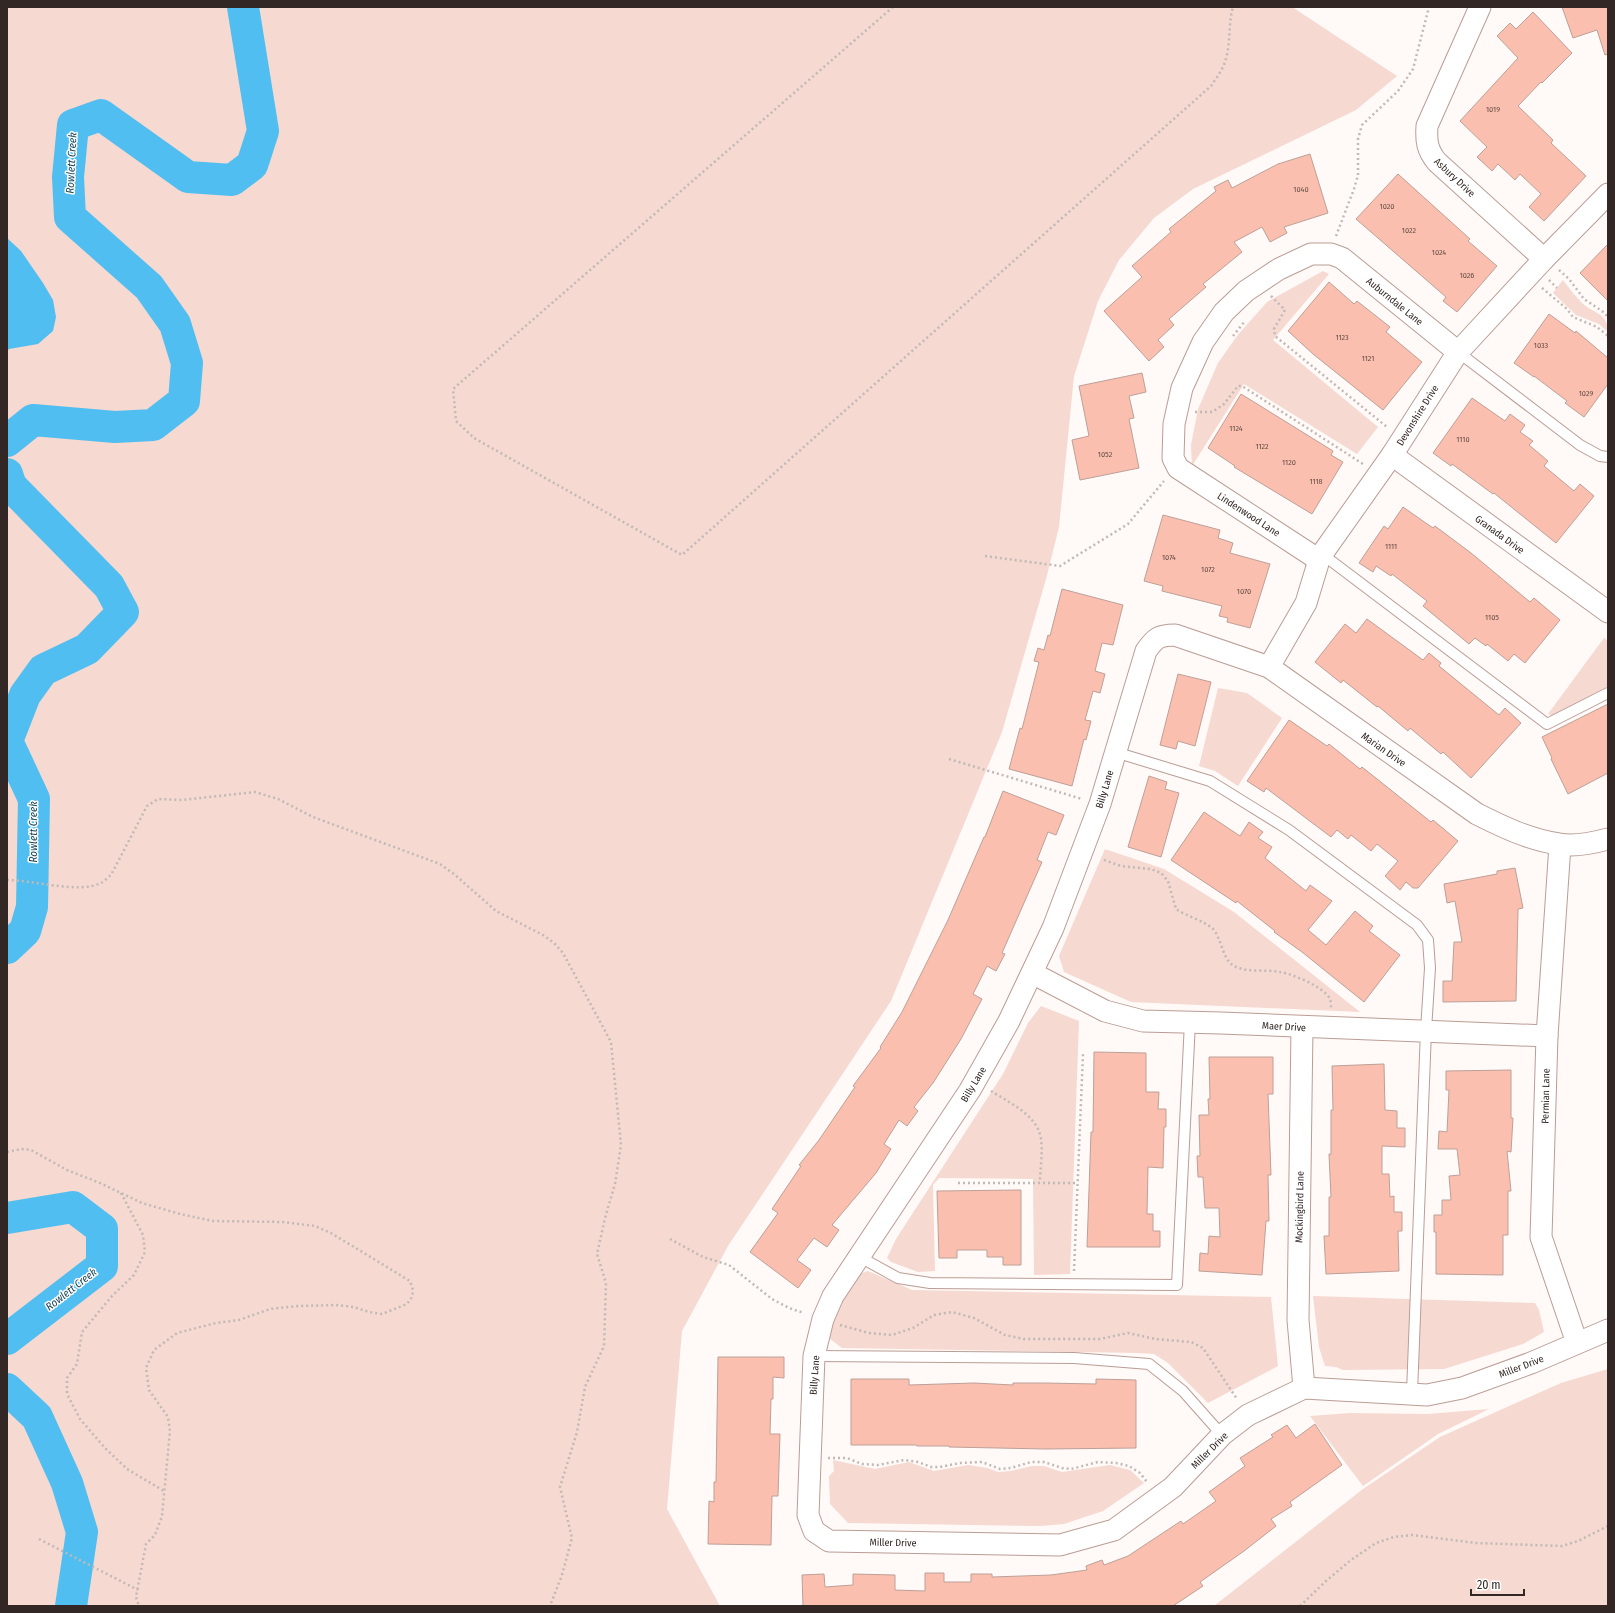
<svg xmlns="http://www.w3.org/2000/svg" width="1615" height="1613" font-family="'Fira Sans Condensed',sans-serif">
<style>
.green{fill:#f6d9d1}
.water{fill:#50bef0}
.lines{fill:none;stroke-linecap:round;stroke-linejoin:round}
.river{stroke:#50bef0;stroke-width:32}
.building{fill:#fbbfaf;stroke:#bda098}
.lane-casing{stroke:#ba9d95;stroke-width:12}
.street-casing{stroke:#ba9d95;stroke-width:23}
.path{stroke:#c0b9b6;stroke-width:2.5;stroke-dasharray:2 3;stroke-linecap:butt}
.lane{stroke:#fff;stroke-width:10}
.street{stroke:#fff;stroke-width:21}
.labels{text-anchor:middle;stroke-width:3;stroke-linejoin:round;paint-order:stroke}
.number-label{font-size:8px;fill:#644d47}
.street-label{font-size:10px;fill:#322724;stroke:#fff}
.water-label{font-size:11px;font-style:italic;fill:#134256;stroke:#fff}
</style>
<rect width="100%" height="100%" fill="#fff9f7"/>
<g class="green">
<polygon points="7,7 1292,7 1397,76 1356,110 1193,189 1154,218 1119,260 1098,301 1074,376 1059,527 1046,579 1002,732 891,1001 728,1246 682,1331 667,1509 720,1606 7,1606"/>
<polygon points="1323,271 1329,274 1273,340 1378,427 1357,454 1244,384 1192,466 1191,445 1198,409 1218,363 1237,336 1267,302"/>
<path d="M1563,280C1569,288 1575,296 1582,303C1594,314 1608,313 1608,332L1599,324L1576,315L1553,293Z"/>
<polygon points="1604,638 1608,641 1608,686 1553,716 1548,714"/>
<polygon points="1218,688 1247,693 1282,718 1238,786 1215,771 1199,766"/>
<polygon points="1105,849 1164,869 1234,912 1360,1012 1131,1002 1064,972 1059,956"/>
<polygon points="1041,1006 1079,1021 1070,1274 1034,1275 1033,1179 939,1178 933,1185 935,1271 918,1272 891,1262 887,1258 896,1239 1003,1074 1028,1023"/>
<polygon points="868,1271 912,1290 1271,1297 1278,1366 1208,1403 1168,1363 1154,1354 1138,1353 842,1348 830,1339 828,1328 854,1276"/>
<polygon points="1313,1296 1535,1303 1539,1310 1544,1332 1523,1344 1444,1369 1343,1370 1336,1367 1325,1366 1319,1347"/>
<polygon points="1608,1369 1608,1606 1214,1606 1363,1489 1440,1437 1561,1383"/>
<polygon points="1489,1409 1438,1434 1363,1486 1310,1416 1350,1413 1428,1414"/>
<polygon points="833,1460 875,1469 909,1462 934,1471 968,1465 987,1468 998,1472 1011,1471 1032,1466 1044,1466 1062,1472 1110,1465 1130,1470 1144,1483 1103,1511 1064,1524 1040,1526 848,1523 830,1504 829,1476 834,1471"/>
</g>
<polygon class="water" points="7,238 21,251 43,283 53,300 56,317 53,331 38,344 9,349 7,351"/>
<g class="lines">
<g class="river">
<polyline points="7,441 33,420 115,427 153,425 184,401 187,363 175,324 149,287 70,217 68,177 73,125 101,115 188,177 232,180 252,165 263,131 243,7"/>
<polyline points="7,474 11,486 109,586 123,612 87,649 43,670 25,695 7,741 34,799 32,907 25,931 7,948"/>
<polyline points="7,1218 73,1207 102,1229 102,1266 7,1339"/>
<polyline points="7,1389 37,1417 67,1483 82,1532 71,1606"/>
</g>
</g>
<g class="building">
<polygon points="1562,7 1608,7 1608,54 1605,55 1597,30 1573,38"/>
<polygon points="1533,12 1572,53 1542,83 1541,82 1518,106 1553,140 1551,143 1586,176 1544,221 1529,207 1541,194 1520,174 1515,180 1498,164 1492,171 1477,157 1487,147 1460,121 1518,58 1497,36 1510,23 1516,29"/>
<polygon points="1310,154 1328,213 1284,227 1287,233 1270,242 1262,227 1234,242 1242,252 1203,284 1206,287 1169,319 1174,325 1158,340 1164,347 1149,361 1104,311 1142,277 1132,266 1171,232 1169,229 1216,191 1214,187 1228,180 1232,188 1278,164"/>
<polygon points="1398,174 1470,239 1468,241 1497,266 1457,312 1443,301 1446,297 1356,219"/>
<polygon points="1608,244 1608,301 1580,273"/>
<polygon points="1329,282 1354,304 1357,301 1390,327 1386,332 1422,362 1383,410 1313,354 1288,331"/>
<polygon points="1549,314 1575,333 1576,331 1608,358 1608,384 1584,417 1565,403 1567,401 1534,376 1534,377 1514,363"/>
<polygon points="1142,373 1146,392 1129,396 1134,418 1129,419 1139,468 1080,480 1072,440 1089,436 1079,386"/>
<polygon points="1241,394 1333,451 1331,455 1343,462 1312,514 1234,467 1235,466 1208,448"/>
<polygon points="1472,398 1505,421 1510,414 1525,425 1520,432 1533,441 1529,445 1548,461 1544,466 1574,491 1580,484 1594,496 1556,543 1494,493 1493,494 1452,464 1451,466 1433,453"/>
<polygon points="1403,507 1433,528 1435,526 1471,553 1530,602 1534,598 1560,620 1525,663 1514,654 1508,661 1487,644 1486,646 1475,638 1469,644 1423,606 1427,601 1392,574 1391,576 1376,566 1373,572 1359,563 1384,526 1388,529"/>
<polygon points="1163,515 1220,530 1218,538 1233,543 1230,553 1270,564 1250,628 1227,622 1228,618 1219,616 1222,606 1162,591 1163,586 1144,581"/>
<polygon points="1062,589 1123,605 1113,645 1102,643 1095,671 1105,674 1100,693 1093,691 1085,720 1091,721 1086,740 1084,739 1072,786 1009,769 1020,728 1022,729 1039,662 1034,661 1038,648 1044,650 1048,635 1050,636"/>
<polygon points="1367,619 1423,660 1429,653 1441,663 1439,666 1499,715 1505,708 1521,723 1471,778 1443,752 1441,754 1410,728 1408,731 1378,706 1377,707 1343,680 1341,683 1315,662 1345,624 1356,633"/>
<polygon points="1178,674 1211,682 1195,746 1178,741 1176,749 1160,745"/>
<polygon points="1608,704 1608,773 1568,794 1551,759 1552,758 1542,737"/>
<polygon points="1289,720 1327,746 1329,744 1360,769 1362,767 1431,822 1433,820 1458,841 1418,888 1413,888 1406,882 1400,890 1385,876 1398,861 1377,844 1371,851 1351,835 1348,839 1337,830 1331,837 1266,788 1264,792 1247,781"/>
<polygon points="1149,776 1167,782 1165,789 1179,793 1161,857 1128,847"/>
<polygon points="1003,791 1064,815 1056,835 1048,832 1037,860 1042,862 1002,953 1005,954 996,971 987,966 973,994 982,999 961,1039 933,1083 914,1107 918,1111 907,1126 899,1120 884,1144 891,1149 876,1173 832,1225 839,1230 827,1247 814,1238 797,1260 811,1270 798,1288 750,1252 778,1213 772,1209 801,1166 799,1165 819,1140 855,1087 853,1086 881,1048 880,1047 902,1012 948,920 984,837 985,837"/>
<polygon points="1204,812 1240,836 1249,822 1263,832 1258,838 1272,847 1265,858 1306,891 1310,885 1332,901 1308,930 1326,945 1355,911 1373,926 1369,931 1400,955 1364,1002 1302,952 1274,932 1275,931 1237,901 1236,903 1171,860"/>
<polygon points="1515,868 1523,908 1518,909 1516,1001 1443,1002 1443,981 1452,981 1454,942 1462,942 1455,901 1447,903 1444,884 1497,874 1497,871"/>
<polygon points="1094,1052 1146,1053 1146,1092 1159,1092 1158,1109 1166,1109 1166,1127 1164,1127 1163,1168 1148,1167 1147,1214 1153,1214 1153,1231 1160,1231 1160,1247 1087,1247 1091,1132 1093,1132"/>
<polygon points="1209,1057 1273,1057 1273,1094 1268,1094 1271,1175 1268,1175 1269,1221 1266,1221 1262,1275 1199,1271 1200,1253 1208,1254 1209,1236 1220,1237 1219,1208 1205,1208 1203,1177 1198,1177 1197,1156 1200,1156 1199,1115 1209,1115 1208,1099 1210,1099"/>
<polygon points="1384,1064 1385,1110 1397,1111 1397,1128 1405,1128 1405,1147 1382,1146 1382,1174 1389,1174 1390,1197 1394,1196 1394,1212 1402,1212 1402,1231 1398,1231 1399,1271 1326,1274 1324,1236 1329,1236 1329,1197 1331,1197 1329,1154 1331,1154 1331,1110 1333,1110 1332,1066"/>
<polygon points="1511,1070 1511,1118 1513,1118 1511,1152 1507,1151 1511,1191 1508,1191 1508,1235 1503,1235 1503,1275 1436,1274 1436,1232 1434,1232 1434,1215 1442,1215 1442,1200 1451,1200 1449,1176 1460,1175 1457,1149 1438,1149 1439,1131 1447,1132 1449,1090 1446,1090 1446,1071"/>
<polygon points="1021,1190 1021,1265 1003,1265 1003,1257 987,1257 987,1250 957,1250 957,1258 939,1258 937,1191"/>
<polygon points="718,1357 784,1357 784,1378 773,1377 773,1399 771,1399 770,1434 780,1434 778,1496 772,1496 771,1545 708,1544 709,1501 714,1502 714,1482 716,1482"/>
<polygon points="851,1379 909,1379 909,1385 974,1383 1013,1385 1013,1383 1045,1383 1096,1384 1096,1379 1136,1380 1136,1448 1046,1449 949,1447 949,1446 917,1446 916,1445 851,1445"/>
<polygon points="1315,1424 1342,1465 1290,1502 1292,1506 1271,1519 1276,1526 1244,1551 1200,1582 1203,1586 1173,1606 803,1606 802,1575 824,1574 825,1587 853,1585 853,1574 895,1575 895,1590 925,1591 925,1573 944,1573 944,1582 971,1582 971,1574 992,1574 992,1577 1051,1575 1087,1570 1086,1566 1102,1560 1104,1565 1128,1556 1181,1521 1183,1524 1216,1501 1209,1492 1245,1466 1240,1458 1273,1437 1271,1435 1287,1425 1296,1438"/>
</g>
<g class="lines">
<g class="lane-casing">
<g id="lane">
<polyline points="1458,352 1580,445 1600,456 1608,457"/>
<polyline points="1322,554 1547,724 1608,693"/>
<polyline points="1115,752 1210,781 1289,830 1417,925 1428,940 1430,968 1426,1030 1412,1393"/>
<polyline points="858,1256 898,1278 930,1283 1177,1285 1190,1022"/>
<polyline points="814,1356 1074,1358 1149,1364 1183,1391 1222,1435"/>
</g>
</g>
<g class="street-casing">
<g id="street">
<path d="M1480,7L1427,126C1426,141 1427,150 1437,162L1544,259"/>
<polyline points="1392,455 1608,612"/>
<polyline points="1319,560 1178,468 1173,458 1174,424 1182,388 1203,342 1224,312 1246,291 1279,269 1311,254 1331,254 1342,258 1458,352"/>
<polyline points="1269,667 1306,603 1319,560 1322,554 1392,455 1458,352 1544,259 1608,194"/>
<path d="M1608,839C1593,843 1574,847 1559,844C1530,840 1503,827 1477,814L1269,667L1175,635C1159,635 1155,638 1146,651L1100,804L1053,928L1009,1021L970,1090L833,1296L823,1319L814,1356L808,1515L814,1531L829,1541L1060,1545L1114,1530L1173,1487L1222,1435L1248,1415L1304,1388L1427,1395L1462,1388L1531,1363L1608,1330"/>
<polyline points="1560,845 1547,1036 1541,1237 1577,1343"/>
<polyline points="1032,973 1105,1011 1143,1021 1221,1023 1547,1036"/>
<polyline points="1302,1027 1298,1320 1304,1388"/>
</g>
</g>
<g class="path">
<path d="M893,7L453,389L456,421L474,438L682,555L1211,86C1217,77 1224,68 1226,58C1231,41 1228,24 1233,7"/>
<polyline points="1336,236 1354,189 1358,175 1358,139 1362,125 1398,91 1413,69 1429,7"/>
<polyline points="1559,270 1569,279 1584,299 1602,311 1608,317"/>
<polyline points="1549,280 1557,288"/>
<polyline points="1542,288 1567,309 1573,317 1597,327 1608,336"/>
<polyline points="1271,296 1285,310 1274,329 1275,336 1387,427"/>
<polyline points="1233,336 1245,321"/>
<polyline points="1195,412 1212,412 1224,404 1238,386 1242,386 1363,464"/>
<polyline points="985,556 1060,566 1128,524 1164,481"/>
<polyline points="949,759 1082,799"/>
<path d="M1104,860L1121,866L1151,869L1161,873L1168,881L1176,909C1186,916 1205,921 1213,929C1222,939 1222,959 1234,966C1247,973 1266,969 1280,972C1293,974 1324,987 1330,999C1331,1002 1331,1006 1331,1008"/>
<path d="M7,880C33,880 79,894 101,883C105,881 108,877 111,875L147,806L158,799L182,800L255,792L278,799L313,817L440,864L454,874L496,911L543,935L554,943L563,953L611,1042L621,1145L615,1184L605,1218L597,1254L606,1283L604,1346L585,1387L577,1432L560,1487L572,1538L562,1575L550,1606"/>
<path d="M991,1091C1008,1102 1038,1115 1041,1139C1043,1153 1040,1169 1040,1182"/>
<polyline points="7,1152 21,1149 31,1150 67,1170 100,1183 142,1203 180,1214 213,1221 283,1222 315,1226 331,1233 410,1281 413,1290 412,1297 407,1304 382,1314 369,1312 354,1307 336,1305 298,1306 270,1309 239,1320 216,1323 177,1333 154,1350 146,1368 149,1390 168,1417 170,1431 162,1516 155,1535 146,1544 136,1597 139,1606"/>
<polyline points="958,1183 1078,1183"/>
<polyline points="121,1193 143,1235 145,1252 134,1275 112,1296 82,1332 77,1364 67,1378 67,1394 80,1419 105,1448 127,1469 164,1491"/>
<polyline points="670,1239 703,1257 729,1265 772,1299 789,1308 804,1313"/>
<polyline points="1074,1271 1083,1054"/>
<polyline points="840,1325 869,1333 892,1335 913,1328 934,1315 952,1312 974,1318 1005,1335 1024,1339 1100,1339 1128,1333 1155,1339 1191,1342 1203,1348 1237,1399"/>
<polyline points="828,1458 847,1458 862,1464 878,1465 904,1460 918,1462 931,1467 940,1467 960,1463 982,1462 1000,1469 1011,1468 1031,1462 1044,1462 1062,1468 1071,1469 1098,1462 1116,1463 1129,1466 1140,1473 1147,1482"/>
<polyline points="39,1539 138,1590"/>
<polyline points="1300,1606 1326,1581 1351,1560 1376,1543 1394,1537 1412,1535 1476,1543 1562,1546 1578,1541 1608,1526"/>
</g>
<use href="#lane" class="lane"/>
<use href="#street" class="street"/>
</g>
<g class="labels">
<g class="number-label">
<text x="1493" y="112">1019</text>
<text x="1301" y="192">1040</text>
<text x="1387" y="209">1020</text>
<text x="1409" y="233">1022</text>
<text x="1439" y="255">1024</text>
<text x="1467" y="278">1026</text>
<text x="1342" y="340">1123</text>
<text x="1541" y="348">1033</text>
<text x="1368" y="361">1121</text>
<text x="1586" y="396">1029</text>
<text x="1236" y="431">1124</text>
<text x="1463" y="442">1110</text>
<text x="1262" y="449">1122</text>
<text x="1105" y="457">1052</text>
<text x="1289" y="465">1120</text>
<text x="1316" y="484">1118</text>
<text x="1391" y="549">1111</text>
<text x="1169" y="560">1074</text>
<text x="1208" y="572">1072</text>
<text x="1244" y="594">1070</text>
<text x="1492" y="620">1105</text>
</g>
<g class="street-label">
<text transform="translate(1455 177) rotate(43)" y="4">Asbury Drive</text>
<text transform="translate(1395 301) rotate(39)" y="4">Auburndale Lane</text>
<text transform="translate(1417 415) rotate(-58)" y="4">Devonshire Drive</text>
<text transform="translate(1249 514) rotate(33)" y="4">Lindenwood Lane</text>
<text transform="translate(1500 534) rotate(36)" y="4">Granada Drive</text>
<text transform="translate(1384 749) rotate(35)" y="4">Marian Drive</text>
<text transform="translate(1104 789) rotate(-73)" y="4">Billy Lane</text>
<text transform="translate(1284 1026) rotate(3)" y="4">Maer Drive</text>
<text transform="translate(973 1084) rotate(-59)" y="4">Billy Lane</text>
<text transform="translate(1545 1096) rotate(-89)" y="4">Permian Lane</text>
<text transform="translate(1299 1207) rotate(-89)" y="4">Mockingbird Lane</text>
<text transform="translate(1521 1366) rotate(-21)" y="4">Miller Drive</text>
<text transform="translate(814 1375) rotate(-86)" y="4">Billy Lane</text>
<text transform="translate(1209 1450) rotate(-45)" y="4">Miller Drive</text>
<text transform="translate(893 1542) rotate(1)" y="4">Miller Drive</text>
</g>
<g class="water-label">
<text transform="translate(71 163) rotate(-87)" y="4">Rowlett Creek</text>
<text transform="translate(33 832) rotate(-90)" y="4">Rowlett Creek</text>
<text transform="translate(71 1289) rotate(-38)" y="4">Rowlett Creek</text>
</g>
</g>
<rect width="1615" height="1613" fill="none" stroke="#322724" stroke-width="16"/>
<path d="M1471 1589v6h53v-6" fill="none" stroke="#322724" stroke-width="2"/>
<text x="1477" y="1589" font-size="12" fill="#322724" stroke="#ffffff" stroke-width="3" paint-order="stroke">20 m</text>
</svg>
